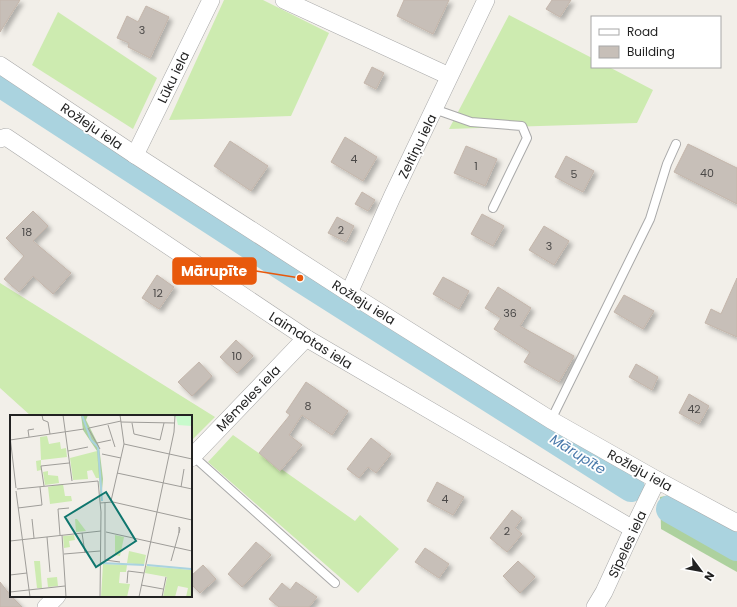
<svg xmlns="http://www.w3.org/2000/svg" width="737" height="607" font-family="Poppins,sans-serif">
<style>
.grass{fill:#cdebb0}
.forest{fill:#add19e}
.lines{fill:none;stroke-linecap:round;stroke-linejoin:round}
.river{stroke:#aad3df;stroke-width:28}
.building{fill:#c7bfb8;stroke:#c4b6ab;filter:url(#shadow)}
.lane-casing{stroke:#a9a9a9;stroke-width:10}
.street-casing{stroke:#a9a9a9;stroke-width:18}
.lane{stroke:#fff;stroke-width:8}
.street{stroke:#fff;stroke-width:17}
.labels{text-anchor:middle;stroke-width:3.5;stroke-linejoin:round;paint-order:stroke}
.number-label{font-size:11px;fill:#4b4948}
.street-label{font-size:13px;fill:#222;stroke:#fff}
.water-label{font-size:14px;font-style:italic;fill:#4a7aab;stroke:#fff}
.inset-river{fill:none;stroke:#aad3df;stroke-width:2}
.inset-road{fill:none;stroke:#9f9d99;stroke-width:1}
.view{fill:#0f766e;fill-opacity:0.15;stroke:#0f766e;stroke-width:2}
.inset-edge{fill:none;stroke:#222;stroke-width:2}
.leader{fill:none;stroke:#e8590c;stroke-width:1.5}
.callout-dot{fill:#e8590c;stroke:#fff;stroke-width:1.5}
.callout{fill:#e8590c;stroke:#e8590c;stroke-width:1.5}
.callout-label{font-size:14px;text-anchor:middle;font-weight:bold;fill:#fff}
</style>
<defs>
<filter id="shadow"><feDropShadow dx="3.5" dy="3.5" stdDeviation="2" flood-color="#0004"/></filter>
</defs>
<rect width="100%" height="100%" fill="#f2efe9"/>
<g class="grass">
<polygon points="224,0 263,0 329,33 291,116 169,120"/>
<polygon points="58,12 157,78 133,129 32,65"/>
<polygon points="509,15 592,58 592,67 609,67 653,90 637,123 449,129"/>
<polygon points="0,283 215,417 191,441 191,416 31,416 0,388"/>
<polygon points="233,435 355,521 360,515 399,549 358,593 208,462"/>
</g>
<polygon class="forest" points="670,495 737,533 737,572 661,529 660,497"/>
<g class="lines">
<g class="river">
<polyline points="0,83 300,278 631,488"/>
<polyline points="670,509 737,547"/>
</g>
</g>
<g class="building">
<polygon points="0,0 20,0 0,32"/>
<polygon points="404,0 449,0 433,34 397,16"/>
<polygon points="552,0 571,0 560,17 546,9"/>
<polygon points="146,6 169,17 150,58 128,47 129,43 117,38 127,16 138,22"/>
<polygon points="372,67 384,73 376,89 364,83"/>
<polygon points="345,137 377,157 363,181 331,162"/>
<polygon points="230,141 268,166 251,191 214,166"/>
<polygon points="688,144 737,168 737,204 674,172"/>
<polygon points="466,146 497,159 485,186 454,173"/>
<polygon points="566,156 594,171 583,192 555,177"/>
<polygon points="362,192 375,200 368,211 355,204"/>
<polygon points="33,211 48,226 33,241 71,273 53,294 33,276 19,292 4,279 24,256 6,238"/>
<polygon points="482,214 504,226 493,246 471,234"/>
<polygon points="337,217 354,226 346,242 328,233"/>
<polygon points="544,226 569,241 554,265 529,250"/>
<polygon points="157,275 174,287 159,309 142,298"/>
<polygon points="443,277 469,291 459,309 433,294"/>
<polygon points="737,278 737,337 705,323 711,309 721,314"/>
<polygon points="498,287 531,308 520,326 574,356 559,382 524,362 530,352 494,329 501,318 485,308"/>
<polygon points="624,295 654,311 643,329 614,312"/>
<polygon points="236,340 253,356 237,373 220,357"/>
<polygon points="199,362 212,376 192,396 178,382"/>
<polygon points="636,364 658,377 652,390 629,377"/>
<polygon points="306,382 348,411 332,435 302,415 289,435 302,445 280,471 259,453 290,415 286,412"/>
<polygon points="689,394 709,406 699,424 679,413"/>
<polygon points="371,438 391,454 376,473 368,467 359,478 347,469"/>
<polygon points="437,482 464,497 453,515 427,501"/>
<polygon points="512,510 522,518 515,528 522,534 507,552 490,538"/>
<polygon points="256,542 271,555 242,587 228,574"/>
<polygon points="425,548 449,564 439,578 415,562"/>
<polygon points="518,561 535,577 520,593 503,576"/>
<polygon points="203,565 216,579 200,593 191,584 191,576"/>
<polygon points="0,582 11,596 22,607 0,607"/>
<polygon points="296,582 317,597 309,607 279,607 269,599 282,583 290,590"/>
</g>
<g class="lines">
<g class="lane-casing">
<g id="lane">
<polyline points="434,109 471,122 522,126 527,138 493,208"/>
<polyline points="551,420 650,219 667,164 676,144"/>
<polyline points="193,456 335,583"/>
</g>
</g>
<g class="street-casing">
<g id="street">
<polyline points="284,0 449,76"/>
<polyline points="0,65 135,155 349,293 551,420 657,480 737,523"/>
<polyline points="0,139 6,137 306,338 633,529"/>
<polyline points="135,155 211,0"/>
<polyline points="349,293 392,197 486,0"/>
<polyline points="191,458 306,338"/>
<polyline points="46,607 57,596"/>
<polyline points="595,607 604,592 633,529 657,480"/>
</g>
</g>
<use href="#lane" class="lane"/>
<use href="#street" class="street"/>
</g>
<g class="labels">
<g class="number-label">
<text x="142" y="34">3</text>
<text x="354" y="163">4</text>
<text x="476" y="170">1</text>
<text x="707" y="177">40</text>
<text x="574" y="178">5</text>
<text x="341" y="234">2</text>
<text x="27" y="236">18</text>
<text x="549" y="250">3</text>
<text x="158" y="297">12</text>
<text x="510" y="317">36</text>
<text x="237" y="360">10</text>
<text x="308" y="410">8</text>
<text x="694" y="413">42</text>
<text x="445" y="503">4</text>
<text x="507" y="535">2</text>
</g>
<g class="street-label">
<text transform="translate(173 77) rotate(-64)" y="5">Lūku iela</text>
<text transform="translate(92 126) rotate(34)" y="5">Rožleju iela</text>
<text transform="translate(417 146) rotate(-64)" y="5">Zeltiņu iela</text>
<text transform="translate(364 302) rotate(32)" y="5">Rožleju iela</text>
<text transform="translate(311 340) rotate(32)" y="5">Laimdotas iela</text>
<text transform="translate(248 398) rotate(-46)" y="5">Mēmeles iela</text>
<text transform="translate(640 470) rotate(29)" y="5">Rožleju iela</text>
<text transform="translate(627 544) rotate(-65)" y="5">Sīpeles iela</text>
</g>
<g class="water-label">
<text transform="translate(578 454) rotate(32)" y="5">Mārupīte</text>
</g>
</g>
<g transform="translate(10 415)">
<rect width="182" height="182" fill="#f2efe9"/>
<path d="M37,21L39,29L50,27L51,34L56,33L57,42L31,45V55L27,56L26,46L31,45L30,22ZM87,36L90,63H86L82,55L77,56L78,64L63,65L60,43ZM38,56V60L48,61L49,68L35,70L33,57ZM53,69L55,81H61L62,86L40,89L38,72ZM65,104H67L76,116L66,117ZM64,120L65,125L59,126L60,132L54,133L53,121ZM105,120L114,122L110,141L105,140ZM119,136L136,140L134,150L117,148ZM24,146H30L32,173H27ZM93,149L117,150L116,157H110L109,168L120,169L117,182H91ZM136,151L182,155V182H176L178,173L168,171L165,182H153L157,162L135,158ZM47,162L48,171L38,172L37,163Z" fill="#cdebb0"/>
<path d="M71,0H78L76,5L89,31L93,64L91,87L87,36L73,15Z" fill="#add19e"/>
<path d="M159,0H182V11L168,10L166,2Z" fill="#c8facc"/>
<path class="inset-river" d="M72,0L81,25L88,32L92,86M91,148L134,150M137,150L181,154"/>
<path class="inset-road" d="M32,0L33,5L38,7L40,19M53,0L62,66M111,7L165,8M122,8L124,19L150,25L154,8M98,10L105,32M78,13L90,34M79,13L111,6M0,21L6,73M19,22L18,15L24,14M0,25L74,14M87,28L101,25M114,29L182,44M58,36L78,32M92,39L111,43M107,58L182,74M34,71L31,51L59,48M171,72L174,54M7,74L88,66L91,97L90,182M6,76L20,182M101,86L114,29L110,0M95,87V145L110,147M90,88L103,87L182,105M8,93L32,90L30,72M22,104L24,123M96,117L182,136M72,118L75,138M50,120L48,94L59,93M52,120L56,182M37,122L40,157M0,126L91,116M54,139L90,136M161,146L170,114L169,112V118M0,160L17,158M117,168L118,156L134,158M131,170L153,174M0,177L55,171M129,182L164,17L165,0M152,182L156,162"/>
<path class="view" d="M96,77L126,126L86,152L55,102Z"/>
<rect width="182" height="182" class="inset-edge"/>
</g>
<path class="leader" d="M300 278L256 271"/>
<circle class="callout-dot" cx="300" cy="278" r="4"/>
<rect class="callout" x="173" y="258" width="83" height="26" rx="4"/>
<g class="callout-label">
<text x="214" y="276">Mārupīte</text>
</g>
<rect x="591" y="16" width="130" height="52" fill="#ffffff" stroke="#a7a7a7"/>
<rect x="599" y="29" width="20" height="6" fill="#ffffff" stroke="#a7a7a7"/>
<text x="627" y="36" font-size="12" fill="#222222">Road</text>
<rect x="599" y="46" width="20" height="12" fill="#c7bfb8" stroke="#a7a7a7"/>
<text x="627" y="56" font-size="12" fill="#222222">Building</text>
<g transform="translate(701 571) rotate(122)" stroke="#ffffff" stroke-width="3" paint-order="stroke">
<path d="M0-3L7 15L0 10L-7 15Z" fill="#222222"/>
<text y="-6" font-size="11" font-weight="bold" text-anchor="middle" fill="#222222">N</text>
</g>
</svg>
